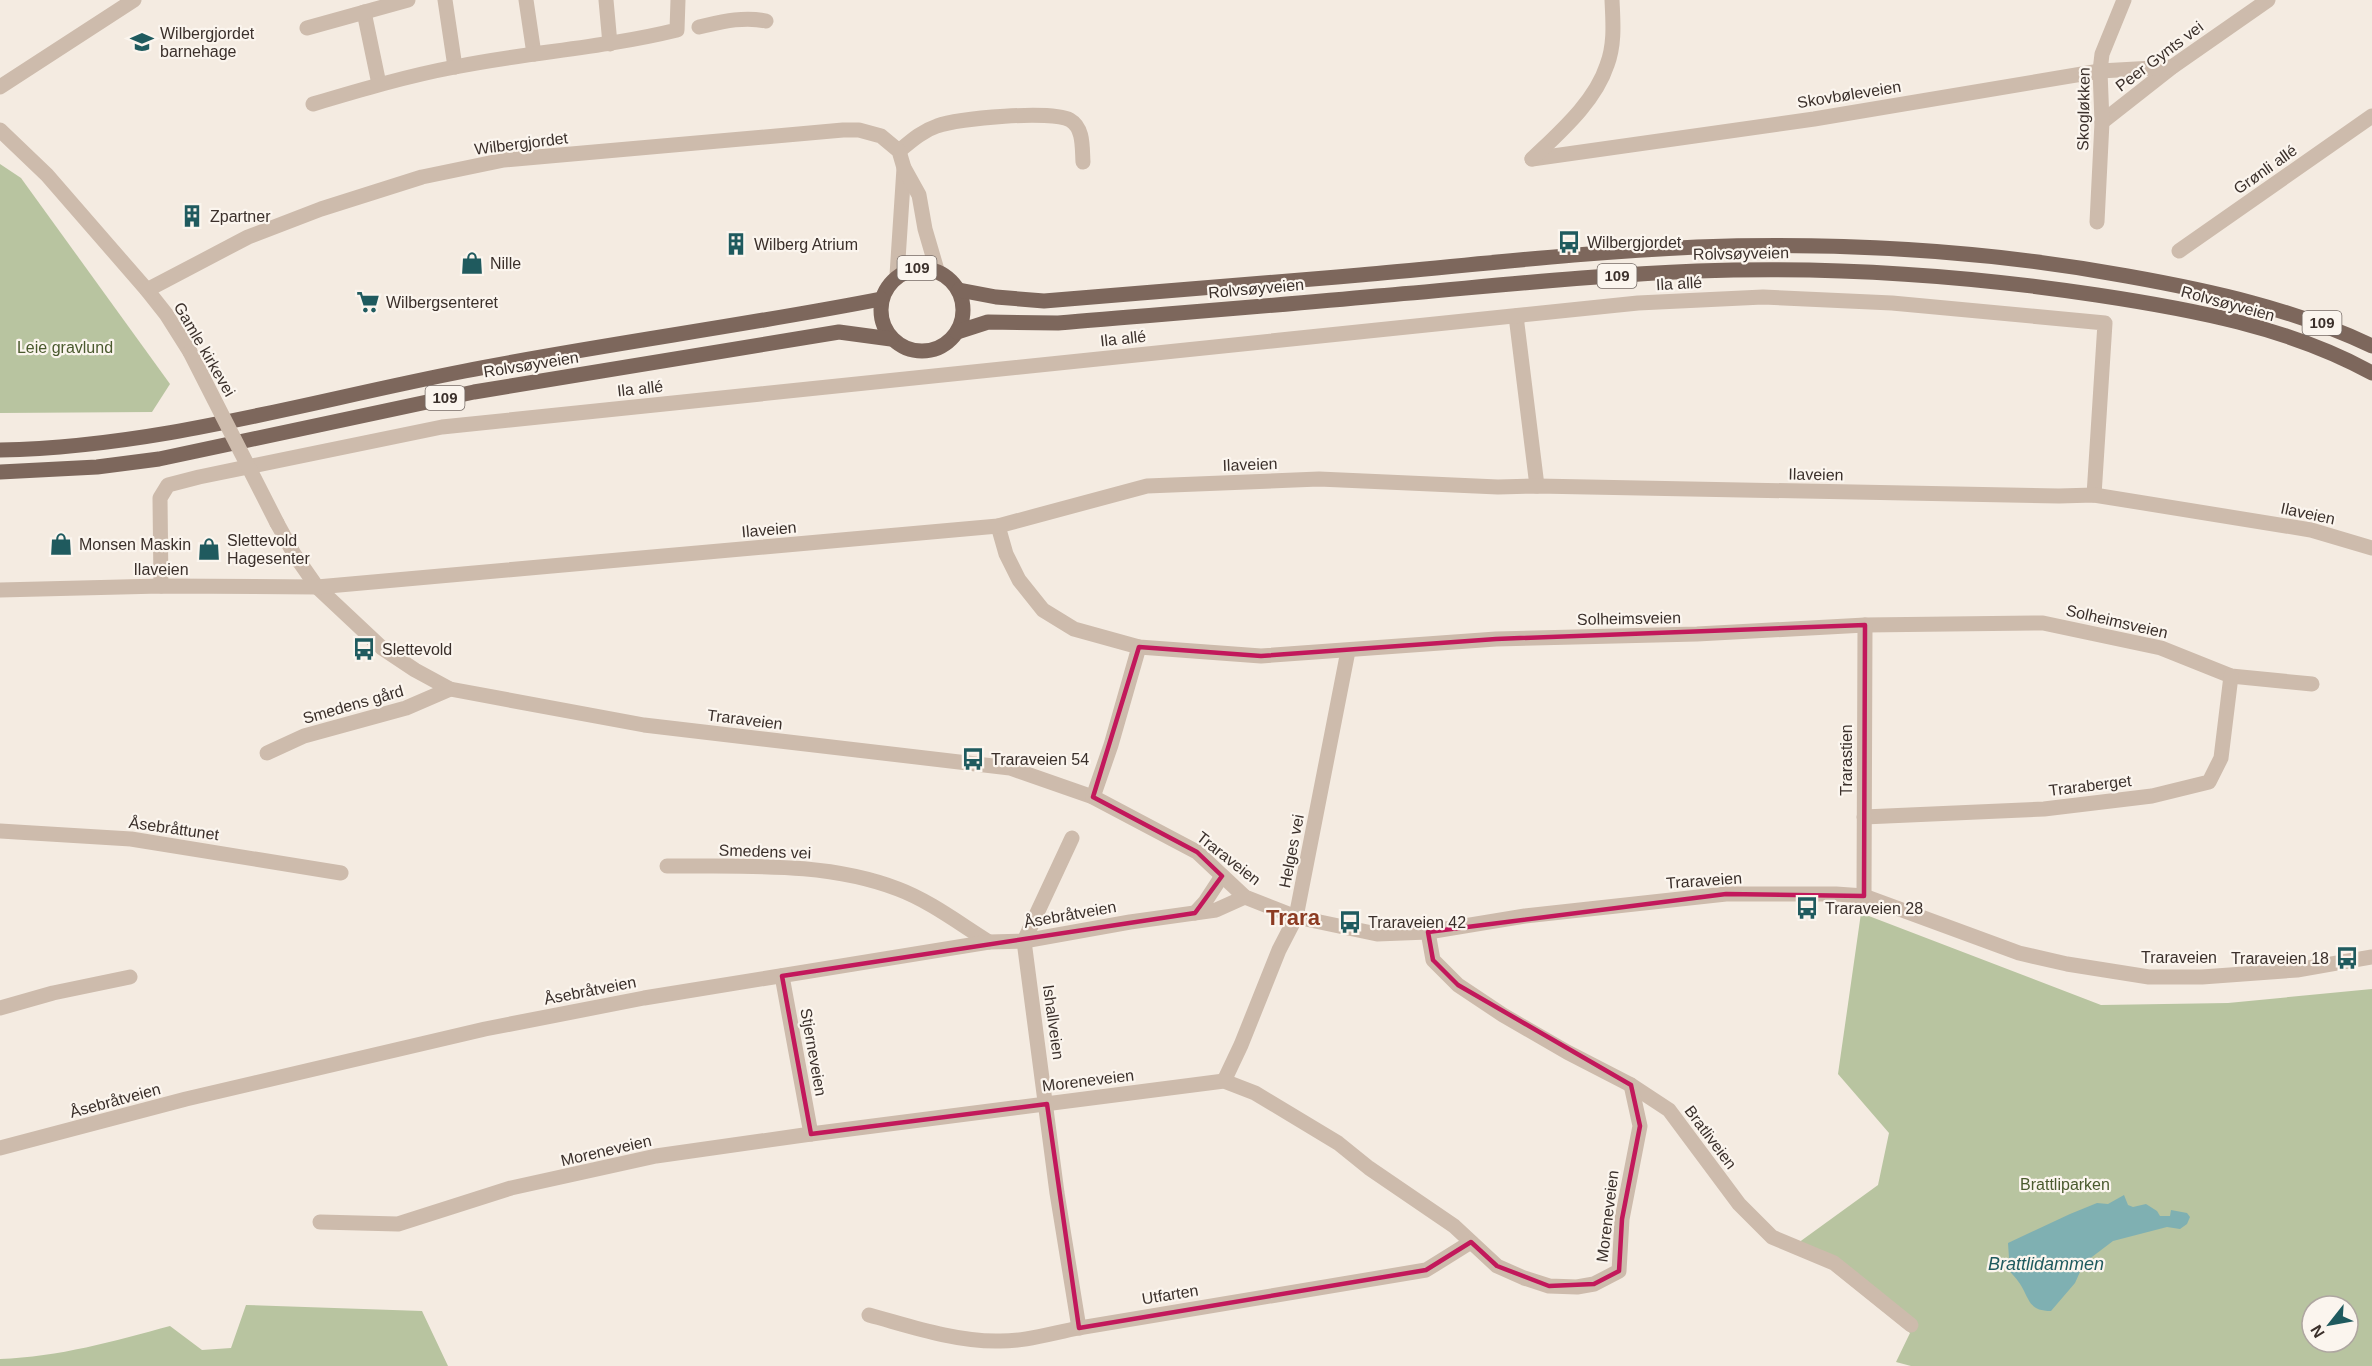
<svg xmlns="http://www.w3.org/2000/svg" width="2372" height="1366" font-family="Helvetica,sans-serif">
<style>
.green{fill:#b8c4a0;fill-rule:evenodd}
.water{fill:#7fb0b2}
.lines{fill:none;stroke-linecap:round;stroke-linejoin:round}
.minor{stroke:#cdbbac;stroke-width:15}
.major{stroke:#7d675c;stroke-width:15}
.minor-bridge{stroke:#cdbbac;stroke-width:15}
.marked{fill:none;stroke:#c2185b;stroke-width:4.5;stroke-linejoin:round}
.labels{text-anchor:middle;stroke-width:4.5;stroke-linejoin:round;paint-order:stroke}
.shield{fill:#fbf5ee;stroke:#756b66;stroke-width:1.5}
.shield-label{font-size:15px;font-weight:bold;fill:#3b302b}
.poi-label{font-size:16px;fill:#3b302b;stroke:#fbf5ee;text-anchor:start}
.street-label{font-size:16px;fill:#3b302b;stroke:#fbf5ee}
.park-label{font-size:16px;fill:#4a5a2e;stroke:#fbf5ee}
.water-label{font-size:18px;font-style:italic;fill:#1f5a5e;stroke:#fbf5ee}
.district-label{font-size:22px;font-weight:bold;fill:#8c3b22;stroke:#fbf5ee}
</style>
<rect width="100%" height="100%" fill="#f4ebe1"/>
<g class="green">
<polygon points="0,164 21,178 170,384 152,412 0,413"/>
<path d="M1861,913L2101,1005L2228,1003L2372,989V1366H1911L1896,1362L1910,1333L1798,1243L1878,1185L1889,1133L1838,1074ZM2312,1306H2348V1342H2312Z"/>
<path d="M246,1305L422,1311L448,1366H0V1359C59,1357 114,1341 170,1326L202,1350L231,1348Z"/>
</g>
<path class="water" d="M2124,1195L2128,1205L2133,1207L2146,1204L2157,1211L2160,1216H2170L2171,1210L2187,1213L2190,1217L2187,1224L2180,1229L2167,1227L2113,1241L2084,1263L2075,1283L2051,1311C2032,1311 2030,1303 2023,1289C2019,1280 2010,1273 2005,1265L2009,1258L2008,1243L2070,1214L2097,1203L2108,1204Z"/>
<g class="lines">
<g class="minor">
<polyline points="445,0 455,67"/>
<polyline points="526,0 534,54"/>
<polyline points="606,0 610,44"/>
<polyline points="364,12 379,84"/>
<path d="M699,27C721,22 743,16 766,21"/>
<polyline points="307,28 408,0"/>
<polyline points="0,87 134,0"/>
<path d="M313,104C360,90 407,76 455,67C529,52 604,48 677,30L678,0"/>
<polyline points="2102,122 2172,67 2268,0"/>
<polyline points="0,130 47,175 147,290 166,314 190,352"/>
<path d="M899,151C911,141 922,131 937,126C958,118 1052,110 1070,120C1084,128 1082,148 1083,162"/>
<polyline points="1532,159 1814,119 2100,71 2172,67"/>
<path d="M1532,159C1560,132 1595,102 1607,65C1615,44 1613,22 1612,0"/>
<polyline points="2097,222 2102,122 2100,71 2102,54 2124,0"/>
<polyline points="2179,251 2372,116"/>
<polyline points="897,275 904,168"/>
<polyline points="147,290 248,237 321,209 422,177 504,160 843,130 859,130 881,136 899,151 904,168 919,195 925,229 937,270"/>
<polyline points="1516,316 1537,486"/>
<polyline points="277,523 294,554 317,587 382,648 415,670 450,689 644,725 1010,768 1093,797 1197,852 1245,897 1296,917 1377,934 1428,932 1525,916 1726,894 1836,894 1864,896 2019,953 2067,964 2149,977 2202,977 2297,970 2372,957"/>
<polyline points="998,526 1006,554 1019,580 1043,610 1074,629 1139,647 1261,656 1496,639 1697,634 1865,625 2043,623 2161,648 2231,676 2312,684"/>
<polyline points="161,586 160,498 168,485 199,477 442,427 1638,303 1763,297 1892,303 2105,323 2094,495"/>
<polyline points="0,590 161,586 317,587 998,526 1147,486 1319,479 1498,487 1537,486 2059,496 2094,495 2311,530 2372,548"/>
<polyline points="267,753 304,736 406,708 450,689"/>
<polyline points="1093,797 1111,745 1139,647"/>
<polyline points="1864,817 2044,809 2152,796 2209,782 2221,758 2231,676"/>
<polyline points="0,831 131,839 341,873"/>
<polyline points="1072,838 1024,941 1057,1193 1079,1328"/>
<path d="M667,866C744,867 825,861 898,889C930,901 960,924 989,942"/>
<polyline points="1864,896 1865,625"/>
<polyline points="1195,913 1205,902 1222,876"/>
<polyline points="1428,932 1433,960 1458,985 1503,1015 1567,1052 1631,1085 1669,1110 1739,1204 1772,1237 1834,1263 1911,1325"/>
<polyline points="782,976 811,1134"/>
<polyline points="0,1008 53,993 130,977"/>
<polyline points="1224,1081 1241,1045 1279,950 1296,917 1348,651"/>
<polyline points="0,1148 186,1099 485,1029 644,998 989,942 1024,941 1130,922 1216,910 1245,897"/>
<polyline points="320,1222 398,1224 511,1188 656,1156 811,1134 1224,1081 1255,1093 1338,1143 1369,1168 1454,1226 1497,1266 1524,1278 1549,1286 1577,1287 1594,1284 1619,1271 1622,1219 1640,1126 1631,1085"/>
<path d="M869,1315C910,1326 953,1341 996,1341C1024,1342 1052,1333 1079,1328L1426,1270L1471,1242"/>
</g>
<g class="major">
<circle cx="922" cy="310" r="41"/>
<path d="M959,290L996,297L1044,301C1150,292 1255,284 1360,275C1472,265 1584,252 1697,247C1840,242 1985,250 2127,276C2211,291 2294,309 2372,346"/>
<path d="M957,332L988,322L1058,323C1164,314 1271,306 1377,296C1484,287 1591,275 1697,271C1831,266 1965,275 2097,295C2190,309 2289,327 2372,373"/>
<path d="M0,450C158,447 310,401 465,371C603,344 743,326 881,299"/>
<polyline points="0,472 97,467 159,459 474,392 839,332 891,339"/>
</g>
<polyline class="minor-bridge" points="190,352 277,523"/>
</g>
<path class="marked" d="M1865,625L1864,896L1726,894L1428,932L1433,960L1458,985L1631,1085L1640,1126L1622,1219L1619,1271L1594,1284L1549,1286L1497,1266L1471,1242L1426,1270L1079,1328L1047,1104L811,1134L782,976L1195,913L1222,876L1197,852L1093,797L1139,647L1261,656L1496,639Z"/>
<defs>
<g id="school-bare" transform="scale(1.8)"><path d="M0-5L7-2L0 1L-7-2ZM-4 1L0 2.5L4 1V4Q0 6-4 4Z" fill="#1f5a5e" stroke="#fbf5ee" stroke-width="2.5" paint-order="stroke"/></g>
<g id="building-bare" transform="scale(1.8)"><path d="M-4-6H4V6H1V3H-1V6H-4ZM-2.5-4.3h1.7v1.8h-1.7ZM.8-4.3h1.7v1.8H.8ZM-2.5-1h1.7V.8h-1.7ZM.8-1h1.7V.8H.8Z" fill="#1f5a5e" stroke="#fbf5ee" stroke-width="2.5" paint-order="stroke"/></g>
<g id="bus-bare" transform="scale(1.8)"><path d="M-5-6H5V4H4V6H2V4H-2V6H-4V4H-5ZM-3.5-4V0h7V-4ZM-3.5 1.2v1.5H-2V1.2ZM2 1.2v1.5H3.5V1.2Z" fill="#1f5a5e" stroke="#fbf5ee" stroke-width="2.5" paint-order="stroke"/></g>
<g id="shop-bare" transform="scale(1.8)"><path d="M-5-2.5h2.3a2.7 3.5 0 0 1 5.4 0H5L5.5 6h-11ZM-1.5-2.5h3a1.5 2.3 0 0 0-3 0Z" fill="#1f5a5e" stroke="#fbf5ee" stroke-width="2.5" paint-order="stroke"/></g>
<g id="supermarket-bare" transform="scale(1.8)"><path d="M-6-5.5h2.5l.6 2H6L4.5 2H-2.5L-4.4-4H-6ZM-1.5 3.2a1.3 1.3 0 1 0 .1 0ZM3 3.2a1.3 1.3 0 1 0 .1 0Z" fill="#1f5a5e" stroke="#fbf5ee" stroke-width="2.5" paint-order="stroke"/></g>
</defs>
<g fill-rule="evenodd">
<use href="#school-bare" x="142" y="42"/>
<use href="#building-bare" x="192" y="216"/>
<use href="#bus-bare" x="1569" y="242"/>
<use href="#building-bare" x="736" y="244"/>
<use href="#shop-bare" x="472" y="263"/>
<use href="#supermarket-bare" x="368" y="302"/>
<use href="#shop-bare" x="61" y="544"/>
<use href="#shop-bare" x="209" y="549"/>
<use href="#bus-bare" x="364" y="649"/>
<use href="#bus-bare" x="973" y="759"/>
<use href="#bus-bare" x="1807" y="908"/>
<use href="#bus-bare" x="1350" y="922"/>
<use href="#bus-bare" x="2347" y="958"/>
</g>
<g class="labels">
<g class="shield">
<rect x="897.5" y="256" width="39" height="24" rx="4.5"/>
<rect x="1597.5" y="264" width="39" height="24" rx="4.5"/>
<rect x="2302.5" y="311" width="39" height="24" rx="4.5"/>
<rect x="425.5" y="386" width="39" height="24" rx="4.5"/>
</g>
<g class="shield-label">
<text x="917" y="273">109</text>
<text x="1617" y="281">109</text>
<text x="2322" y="328">109</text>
<text x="445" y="403">109</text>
</g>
<g class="poi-label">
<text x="160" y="39">Wilbergjordet<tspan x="160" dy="18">barnehage</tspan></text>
<text x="210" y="222">Zpartner</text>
<text x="1587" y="248">Wilbergjordet</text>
<text x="754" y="250">Wilberg Atrium</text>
<text x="490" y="269">Nille</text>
<text x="386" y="308">Wilbergsenteret</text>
<text x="227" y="546">Slettevold<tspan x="227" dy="18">Hagesenter</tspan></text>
<text x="79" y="550">Monsen Maskin</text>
<text x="382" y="655">Slettevold</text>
<text x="991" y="765">Traraveien 54</text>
<text x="1825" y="914">Traraveien 28</text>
<text x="1368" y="928">Traraveien 42</text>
<text x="2329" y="964" text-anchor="end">Traraveien 18</text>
</g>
<g class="street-label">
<text transform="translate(2159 56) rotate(-37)" y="6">Peer Gynts vei</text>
<text transform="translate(1849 94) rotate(-9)" y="6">Skovbøleveien</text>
<text transform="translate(2083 109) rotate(-89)" y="6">Skogløkken</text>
<text transform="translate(521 143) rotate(-7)" y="6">Wilbergjordet</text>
<text transform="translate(2265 169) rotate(-35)" y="6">Grønli allé</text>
<text transform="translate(1741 253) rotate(-1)" y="6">Rolvsøyveien</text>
<text transform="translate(1679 283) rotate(-3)" y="6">Ila allé</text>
<text transform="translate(1256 288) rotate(-5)" y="6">Rolvsøyveien</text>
<text transform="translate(2228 303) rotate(15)" y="6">Rolvsøyveien</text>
<text transform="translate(1123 338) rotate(-6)" y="6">Ila allé</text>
<text transform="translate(205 349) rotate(60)" y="6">Gamle kirkevei</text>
<text transform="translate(531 364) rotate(-9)" y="6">Rolvsøyveien</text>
<text transform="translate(640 388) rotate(-6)" y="6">Ila allé</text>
<text transform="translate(1250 464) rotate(-2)" y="6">Ilaveien</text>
<text transform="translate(1816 474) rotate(1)" y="6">Ilaveien</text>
<text transform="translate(2308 513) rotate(12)" y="6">Ilaveien</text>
<text transform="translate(769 529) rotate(-5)" y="6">Ilaveien</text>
<text x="161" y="575">Ilaveien</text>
<text transform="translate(1629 618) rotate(-1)" y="6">Solheimsveien</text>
<text transform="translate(2117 621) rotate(13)" y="6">Solheimsveien</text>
<text transform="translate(353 704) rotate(-16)" y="6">Smedens gård</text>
<text transform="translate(745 719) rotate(7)" y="6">Traraveien</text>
<text transform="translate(1846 760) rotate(-90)" y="6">Trarastien</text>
<text transform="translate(2090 785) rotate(-7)" y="6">Traraberget</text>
<text transform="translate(174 828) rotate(8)" y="6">Åsebråttunet</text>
<text transform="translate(765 851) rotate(2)" y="6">Smedens vei</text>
<text transform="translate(1291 851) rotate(-79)" y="6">Helges vei</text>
<text transform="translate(1229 858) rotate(38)" y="6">Traraveien</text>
<text transform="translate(1704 880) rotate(-4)" y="6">Traraveien</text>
<text transform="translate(1070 914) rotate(-10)" y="6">Åsebråtveien</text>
<text x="2179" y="963">Traraveien</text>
<text transform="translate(590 990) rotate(-11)" y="6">Åsebråtveien</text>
<text transform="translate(1054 1022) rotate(82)" y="6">Ishallveien</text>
<text transform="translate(814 1052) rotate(80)" y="6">Stjerneveien</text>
<text transform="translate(1088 1080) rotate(-7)" y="6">Moreneveien</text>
<text transform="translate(115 1100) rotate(-15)" y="6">Åsebråtveien</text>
<text transform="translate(1711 1137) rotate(53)" y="6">Bratliveien</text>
<text transform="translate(606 1150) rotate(-13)" y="6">Moreneveien</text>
<text transform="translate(1607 1216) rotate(-83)" y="6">Moreneveien</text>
<text transform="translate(1170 1294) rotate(-9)" y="6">Utfarten</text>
</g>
<g class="park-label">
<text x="65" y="353">Leie gravlund</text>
<text x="2065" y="1190">Brattliparken</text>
</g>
<g class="water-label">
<text x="2046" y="1270">Brattlidammen</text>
</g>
<g class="district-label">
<text x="1293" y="925">Trara</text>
</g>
</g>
<g transform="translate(2330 1324) rotate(239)"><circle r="28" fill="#fbf5ee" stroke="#aea6a0" stroke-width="1.5"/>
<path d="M0-4.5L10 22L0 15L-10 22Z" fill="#1f5a5e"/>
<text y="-9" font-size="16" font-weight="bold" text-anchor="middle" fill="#3b302b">N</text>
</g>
</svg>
